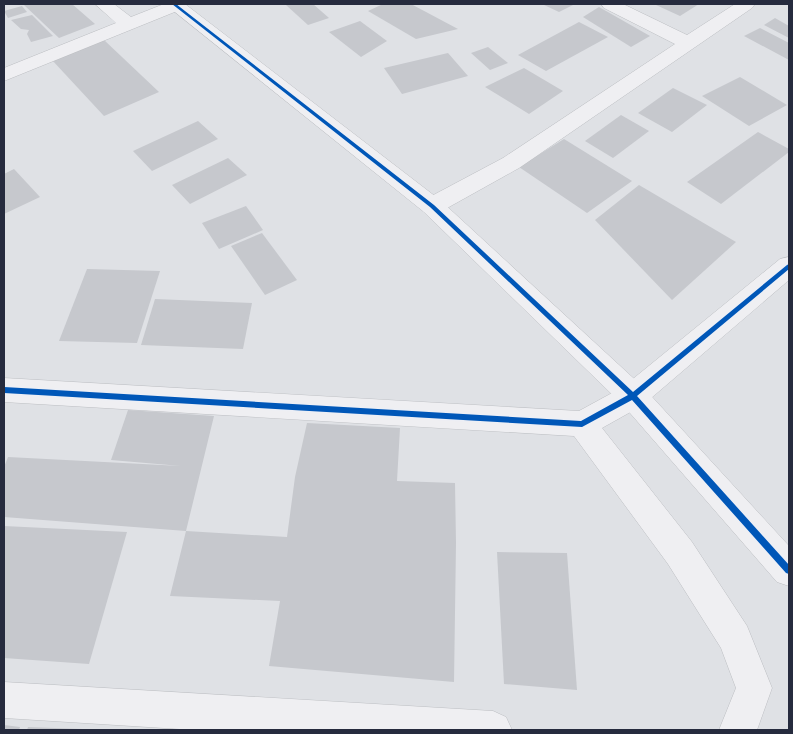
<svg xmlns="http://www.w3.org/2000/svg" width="793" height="734" font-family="'Fira Sans',sans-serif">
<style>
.building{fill:#c6c8cd}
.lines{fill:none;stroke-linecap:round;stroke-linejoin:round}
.minor-casing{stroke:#bcbec2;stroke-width:1}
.tertiary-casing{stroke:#bcbec2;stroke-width:1}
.minor{fill:#efeff2;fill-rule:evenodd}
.tertiary{fill:#efeff2;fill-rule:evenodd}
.cycleway-casing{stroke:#edeff5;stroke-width:3}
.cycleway{fill:#0057b8;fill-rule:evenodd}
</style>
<rect width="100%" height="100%" fill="#dfe1e5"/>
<g class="building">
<polygon points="28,4 72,4 95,24 59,38 24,5"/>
<polygon points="313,4 329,18 308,25 286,5"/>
<polygon points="383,4 411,4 458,29 416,39 368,11"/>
<polygon points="542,4 575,4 559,12"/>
<polygon points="658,4 699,4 680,16 656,5"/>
<polygon points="22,6 27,12 8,18 4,11"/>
<polygon points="599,7 650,36 631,47 583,17"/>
<polygon points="32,15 53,36 31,42 27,34 29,30 21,29 11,20"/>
<polygon points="775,18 789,26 789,38 764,25"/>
<polygon points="360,21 387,41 361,57 329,32"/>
<polygon points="579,22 608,37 546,71 518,55"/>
<polygon points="760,28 789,43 789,60 744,36"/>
<polygon points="104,40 159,92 104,116 52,60"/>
<polygon points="488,47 508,63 490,70 471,53"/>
<polygon points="448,53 468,76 402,94 384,68"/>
<polygon points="524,68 563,91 529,114 485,87"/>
<polygon points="740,77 787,105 749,126 702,96"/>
<polygon points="673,88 707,105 672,132 638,113"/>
<polygon points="621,115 649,131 613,158 585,141"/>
<polygon points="198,121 218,139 152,171 133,151"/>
<polygon points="758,132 789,149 789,152 721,204 687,182"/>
<polygon points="564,139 632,181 587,213 519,167"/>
<polygon points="228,158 247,175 190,204 172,185"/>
<polygon points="14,169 40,197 4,214 4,174"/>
<polygon points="639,185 736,242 672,300 595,220"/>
<polygon points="246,206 263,230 219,249 202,223"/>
<polygon points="262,233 297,280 265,295 231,246"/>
<polygon points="87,269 160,271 137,343 59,341"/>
<polygon points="155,299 252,303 243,349 141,345"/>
<polygon points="128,410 214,416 186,531 4,517 4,467 8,457 181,466 111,460"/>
<polygon points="307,423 400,428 397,481 455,483 456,543 454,682 269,666 280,601 170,596 186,531 287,537 295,477"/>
<polygon points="4,526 127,532 89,664 4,658"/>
<polygon points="497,552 567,553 577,690 504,684"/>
<polygon points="4,725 20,727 19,730 4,730"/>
<polygon points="28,727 82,729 82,730 27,730"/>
</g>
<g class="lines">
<g class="minor-casing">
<g id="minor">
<polygon points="95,4 114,4 131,17 164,4 185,5 182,9 4,81 4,68 116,23"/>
<polygon points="601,4 623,4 687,35 735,4 755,4 752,8 519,168 440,212 432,214 424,212 420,206 424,200 503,158 675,44 604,8"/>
<polygon points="789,257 789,280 643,405 602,428 692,542 747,626 772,688 757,730 719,730 736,688 721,648 668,564 574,436 4,402 4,378 579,411 623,387 780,259"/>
<polygon points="4,682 493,711 506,717 512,730 196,730 4,718"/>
</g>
</g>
<g class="tertiary-casing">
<polygon id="tertiary" points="165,4 185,4 440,200 643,387 789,546 789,586 777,582 623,405 424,212"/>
</g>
<use href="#minor" class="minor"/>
<use href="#tertiary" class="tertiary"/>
<g class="cycleway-casing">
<polygon id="cycleway" points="172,4 176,4 434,205 633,392 787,265 789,264 789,269 637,396 789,565 789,574 786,573 632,400 582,427 4,393 4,387 581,421 628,395 430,207"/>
</g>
<use href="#cycleway" class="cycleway"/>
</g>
<rect width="793" height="734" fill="none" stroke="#262b3e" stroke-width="10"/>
</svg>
